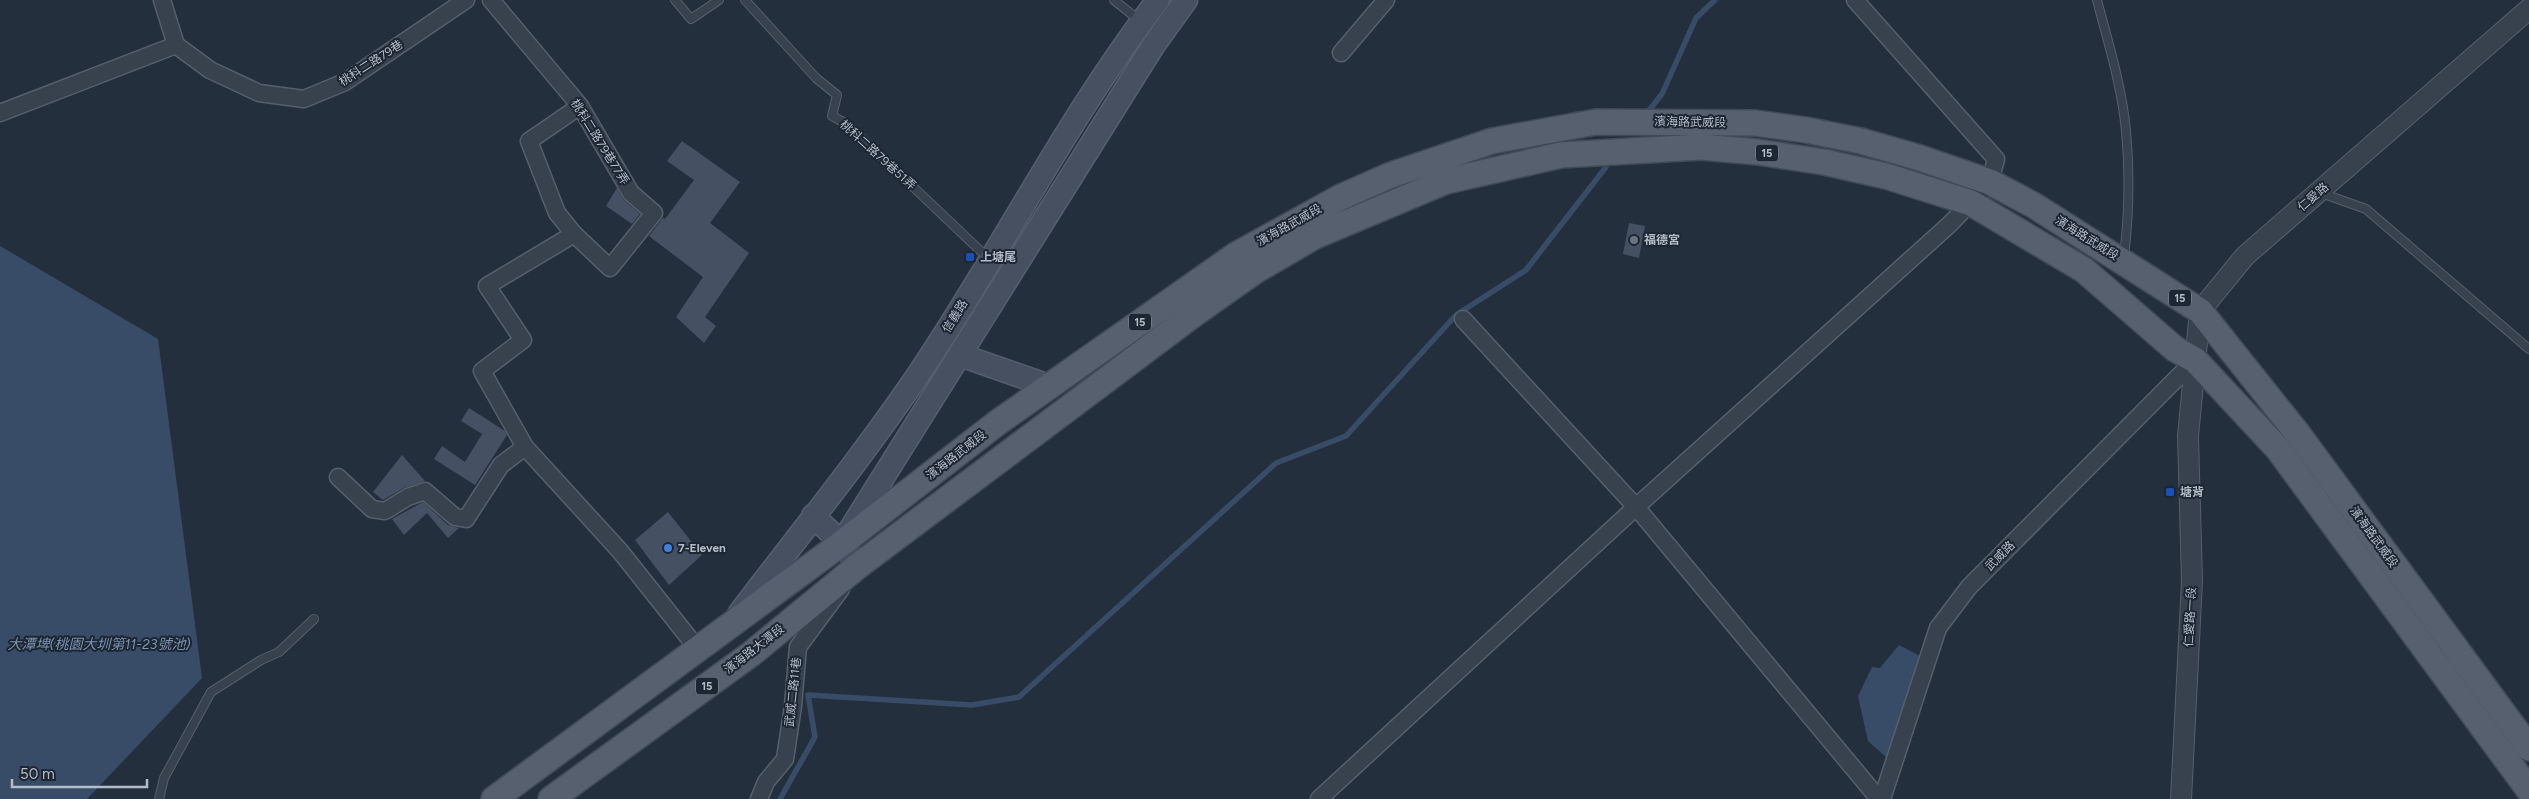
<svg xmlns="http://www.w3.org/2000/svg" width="2529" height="799" font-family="Figtree,'Noto Sans TC',sans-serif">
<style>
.water{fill:#394c67}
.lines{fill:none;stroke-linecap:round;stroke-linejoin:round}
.stream{stroke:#394c67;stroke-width:5.5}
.building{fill:#455162}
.service-casing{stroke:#565f6c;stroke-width:10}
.minor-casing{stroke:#565f6c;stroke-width:19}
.tertiary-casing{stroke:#565f6c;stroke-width:22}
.secondary-casing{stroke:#565f6c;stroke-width:25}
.primary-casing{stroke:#414a57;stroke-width:28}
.service{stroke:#38414e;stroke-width:8}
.minor{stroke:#38414e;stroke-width:16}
.tertiary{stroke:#38414e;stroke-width:20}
.secondary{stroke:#465061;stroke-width:22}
.primary{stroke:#56606e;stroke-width:25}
.worship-dot{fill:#6b7280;stroke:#1d2633;stroke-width:2}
.transit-dot{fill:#1a4fb4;stroke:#1d2633;stroke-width:2}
.shop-dot{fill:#3f7fe0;stroke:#1d2633;stroke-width:2}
.labels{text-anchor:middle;stroke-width:4;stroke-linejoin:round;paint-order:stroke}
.shield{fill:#1d2633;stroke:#878f9c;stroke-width:1}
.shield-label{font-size:11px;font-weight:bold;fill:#b4bcc9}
.street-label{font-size:12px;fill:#b4bcc9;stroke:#1d2633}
.poi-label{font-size:12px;font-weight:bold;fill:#b4bcc9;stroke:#1d2633;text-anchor:start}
.water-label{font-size:14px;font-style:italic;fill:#7c92b1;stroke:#1d2633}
</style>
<rect width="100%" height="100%" fill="#242f3e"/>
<g class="water">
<polygon points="0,246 158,339 202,678 87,799 0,799"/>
<polygon points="1899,645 1920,656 1887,758 1868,741 1858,696 1872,667 1880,668"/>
</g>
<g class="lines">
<g class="stream">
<polyline points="1646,114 1662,94 1696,18 1715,0"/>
<polyline points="780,799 815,737 808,695 972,705 1019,697 1276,463 1346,436 1456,315 1526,270 1606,167"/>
</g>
</g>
<g class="building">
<polygon points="682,141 740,182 710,223 749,253 705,317 716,326 704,343 676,317 703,277 649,236 663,218 665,219 694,180 667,161"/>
<polygon points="617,188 624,200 640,214 632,224 606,206"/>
<polygon points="1629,223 1645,226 1639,258 1623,254"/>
<polygon points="469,408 505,431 507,435 475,485 434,459 442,446 465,462 482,434 461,421"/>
<polygon points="402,455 425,481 404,488 383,500 373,492"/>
<polygon points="423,502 448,525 459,528 448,538 427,513 404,535 392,519"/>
<polygon points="668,512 702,555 669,585 635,540"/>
</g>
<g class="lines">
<g class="service-casing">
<g id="service">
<polyline points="675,0 691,19 719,0"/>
<polyline points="745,0 816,78 837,95 832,116 847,124 989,259"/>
<polyline points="1114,0 1140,21"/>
<path d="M2097,0C2108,42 2122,87 2126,131C2130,172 2129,215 2124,257"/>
<polyline points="2321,193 2366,209 2529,349"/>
<polyline points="159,799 164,778 211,692 261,660 279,652 314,619"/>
</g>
</g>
<g class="minor-casing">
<g id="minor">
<polyline points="162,0 176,45 210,70 259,93 304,99 345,82 466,0"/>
<polyline points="491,0 580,106 631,193 654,213 610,268 574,234 557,213 529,141 580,106"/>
<polyline points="1341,53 1386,0"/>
<polyline points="0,113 176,45"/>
<polyline points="1463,319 1636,507 1879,799"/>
<polyline points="525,447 620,551 697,648"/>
<polyline points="338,477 372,509 385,511 408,497 425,491 455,517 466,519 501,465 525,447 482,371 523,340 487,286 574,234"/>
<polyline points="759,799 766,782 785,759 793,706 798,647 841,589"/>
<polyline points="1319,799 1636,507 1950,224 1990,182 1996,159 1855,0"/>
<polyline points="1882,799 1938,628 1969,587 2195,360"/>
</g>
</g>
<g class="tertiary-casing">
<polyline id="tertiary" points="2181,799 2192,581 2188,436 2200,311 2245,256 2529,9"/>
</g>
<g class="secondary-casing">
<g id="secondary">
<polyline points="960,355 1049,386"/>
<polyline points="813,516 842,543 858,566"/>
<polyline points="845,538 1153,46 1186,0"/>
<path d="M739,614C799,535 862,457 918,375C1001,252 1067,118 1158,0"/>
</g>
</g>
<g class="primary-casing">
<g id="primary">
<polyline points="494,799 842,543 997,423 1236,255 1341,197 1391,175 1492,141 1596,122 1755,123 1806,130 1861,141 1920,158 1990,182 2035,206 2200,311 2298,434 2529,748"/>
<polyline points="551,799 751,654 858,566 1194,314 1255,271 1315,236 1446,181 1495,170 1561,155 1701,147 1758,152 1824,162 1886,176 1971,203 2084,270 2175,349 2195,360 2278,449 2529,790"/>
</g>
</g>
<use href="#service" class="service"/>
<use href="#minor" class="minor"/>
<use href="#tertiary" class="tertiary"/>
<use href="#secondary" class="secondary"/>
<use href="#primary" class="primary"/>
</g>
<circle class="worship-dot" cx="1634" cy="240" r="5"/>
<g class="transit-dot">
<rect x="965" y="252" width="10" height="10" rx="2.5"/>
<rect x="2165" y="487" width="10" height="10" rx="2.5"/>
</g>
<circle class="shop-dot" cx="668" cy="548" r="5"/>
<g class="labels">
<g class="shield">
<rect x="1756" y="144.5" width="22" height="17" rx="4"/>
<rect x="2169" y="289.5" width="22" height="17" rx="4"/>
<rect x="1129" y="313.5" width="22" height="17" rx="4"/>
<rect x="696" y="677.5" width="22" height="17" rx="4"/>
</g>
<g class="shield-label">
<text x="1767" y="157">15</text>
<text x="2180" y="302">15</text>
<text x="1140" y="326">15</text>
<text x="707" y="690">15</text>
</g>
<g class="street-label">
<text transform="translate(371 63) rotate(-33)" y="4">桃科二路79巷</text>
<text transform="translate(1690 122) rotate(1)" y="4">濱海路武威段</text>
<text transform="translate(600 142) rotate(58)" y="4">桃科二路79巷77弄</text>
<text transform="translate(878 155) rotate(42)" y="4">桃科二路79巷51弄</text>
<text transform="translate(2313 197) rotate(-41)" y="4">仁愛路</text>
<text transform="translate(1289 225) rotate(-29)" y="4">濱海路武威段</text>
<text transform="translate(2087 238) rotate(32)" y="4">濱海路武威段</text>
<text transform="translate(955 316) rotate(-58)" y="4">信義路</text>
<text transform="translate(956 455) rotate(-38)" y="4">濱海路武威段</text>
<text transform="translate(2374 537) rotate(54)" y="4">濱海路武威段</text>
<text transform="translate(2000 556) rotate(-45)" y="4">武威路</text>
<text transform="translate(2190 617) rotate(-87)" y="4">仁愛路一段</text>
<text transform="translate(754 649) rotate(-38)" y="4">濱海路大潭段</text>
<text transform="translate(793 692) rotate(-84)" y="4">武威二路11巷</text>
</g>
<g class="poi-label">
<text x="1644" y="244">福德宮</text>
<text x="980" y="261">上塘尾</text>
<text x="2180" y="496">塘背</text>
<text x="678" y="552">7-Eleven</text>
</g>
<g class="water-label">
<text x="99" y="649">大潭埤(桃園大圳第11-23號池)</text>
</g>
</g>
<path d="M12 779v8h135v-8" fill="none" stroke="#b4bcc9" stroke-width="2.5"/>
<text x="20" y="779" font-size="15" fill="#b4bcc9" stroke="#1d2633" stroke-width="4" paint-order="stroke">50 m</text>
</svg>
